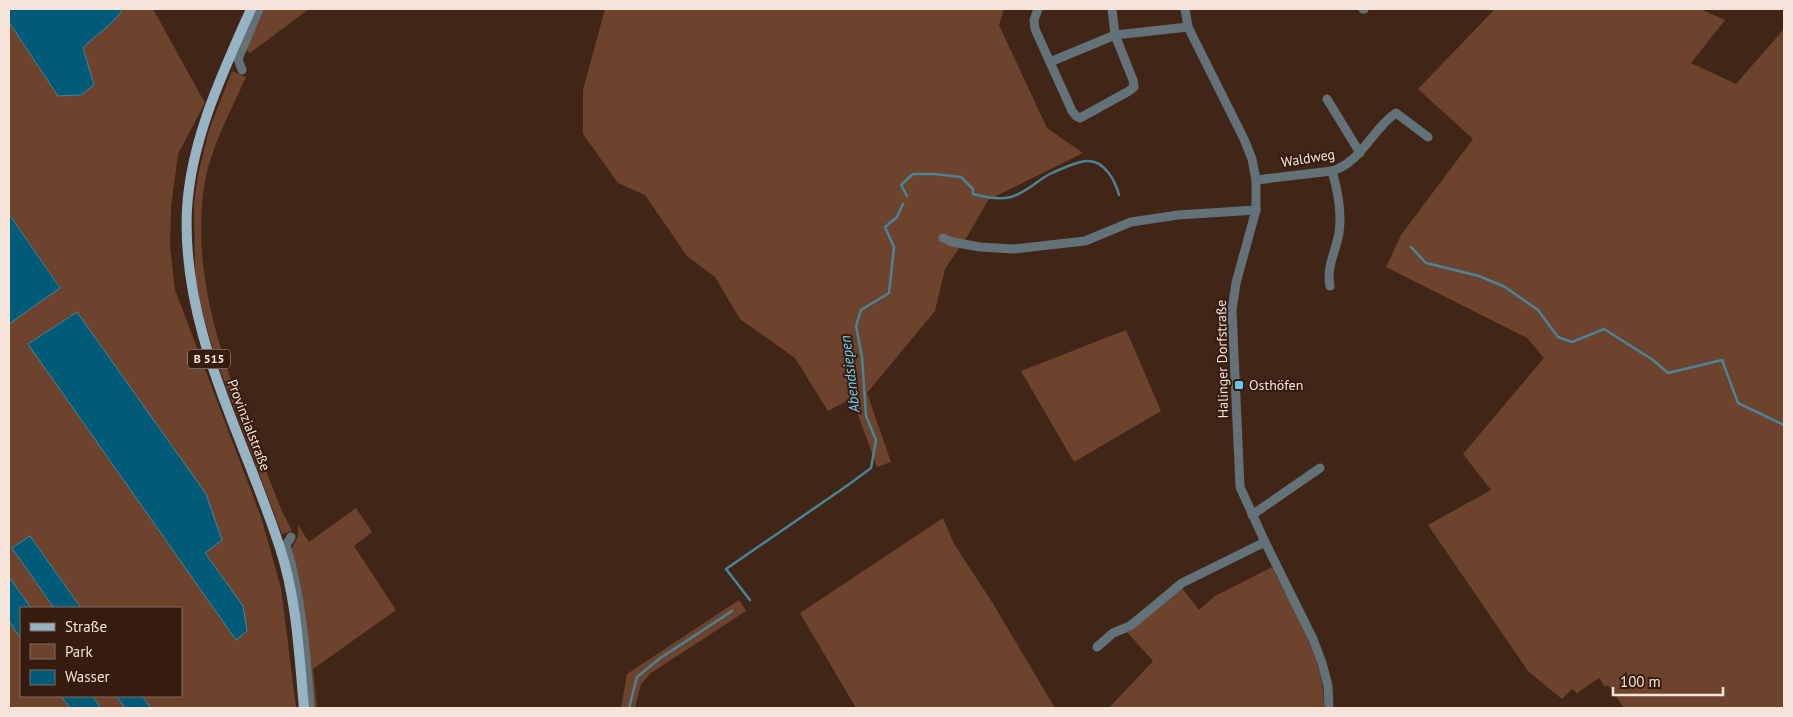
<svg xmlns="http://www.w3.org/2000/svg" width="1793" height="717" font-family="'PT Sans',sans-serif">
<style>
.green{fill:#6e432d;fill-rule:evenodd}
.water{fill:#005b78;stroke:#4a8496}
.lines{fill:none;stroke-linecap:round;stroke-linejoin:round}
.stream{stroke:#4a8496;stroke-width:2.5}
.minor{stroke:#637178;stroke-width:9}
.major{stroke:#96b4c3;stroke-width:10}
.poi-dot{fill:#65c5ee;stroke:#361c0f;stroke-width:2}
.labels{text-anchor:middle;stroke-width:4;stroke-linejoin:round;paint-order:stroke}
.shield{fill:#361c0f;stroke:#bca89e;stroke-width:1}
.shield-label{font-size:12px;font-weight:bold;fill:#f6e4db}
.street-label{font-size:14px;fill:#f6e4db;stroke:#361c0f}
.poi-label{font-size:14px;fill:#f6e4db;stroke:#361c0f;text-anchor:start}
.water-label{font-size:15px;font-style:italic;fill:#6cd0fb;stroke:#361c0f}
</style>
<rect width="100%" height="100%" fill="#412618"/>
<g class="green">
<path d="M123,9H153L205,103L178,154L171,207L170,246L175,290L261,517L281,588L296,708H151L142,696H181V608H81L30,536L12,548L54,608H31L9,577V324L60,287L9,214V22L58,96L94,85L83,48C96,34 113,25 123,9ZM29,344L222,540L205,553L236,640Z"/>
<polygon points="259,9 309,9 250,53 243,48"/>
<polygon points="605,9 1004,9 999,25 1047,128 1083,153 988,200 970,232 945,269 935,311 867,393 891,462 877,467 852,398 828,411 795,358 740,319 715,277 687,256 645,195 618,183 583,134 583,90"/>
<polygon points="1495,9 1700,9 1725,20 1691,63 1736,84 1784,29 1784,708 1624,708 1608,685 1605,687 1599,678 1577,693 1572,689 1562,699 1528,671 1428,525 1491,490 1463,454 1544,358 1527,338 1386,267 1401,235 1473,139 1418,89"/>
<path d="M232,71L246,77C230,113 210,148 204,187C188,299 242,407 281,509L292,531L282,534L216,359L202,312L195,275L194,204L198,175L209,130Z"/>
<polygon points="1126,330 1161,411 1074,462 1021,371"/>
<polygon points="356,508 372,532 354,546 396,610 313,669 317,708 310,708 289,555 298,536 298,525 309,542"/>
<polygon points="943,518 954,544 992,602 1055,708 856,708 800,613"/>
<path d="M1272,567C1293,611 1325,658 1324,708H1109L1153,661L1127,632L1181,587L1199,610L1215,596Z"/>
<polygon points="739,600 746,611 651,673 641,684 635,708 621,708 627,674"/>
<polygon points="9,621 21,639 21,696 61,696 70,708 9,708"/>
<polygon points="92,696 116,696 125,708 101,708"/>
</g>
<g class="water">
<path d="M9,9H123C113,25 96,34 83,48L94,85L81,95L58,96L9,22Z"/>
<polygon points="9,214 60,288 9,324"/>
<polygon points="77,312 206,494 222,540 205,553 243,606 247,631 236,640 28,344"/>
<polygon points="30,536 81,608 54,608 12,548"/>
<polygon points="9,577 31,608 21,608 21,639 9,621"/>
<polygon points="61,696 92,696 101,708 70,708"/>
<polygon points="116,696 142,696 151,708 125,708"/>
</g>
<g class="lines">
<g class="stream">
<path d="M907,196L901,185L913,174H934L961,177L973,189V194C985,197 998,200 1011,197C1029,191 1036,181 1050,174C1058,170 1079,161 1087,161C1104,160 1115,180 1119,195"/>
<polyline points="1411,247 1426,263 1479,276 1505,287 1538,310 1558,337 1572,342 1604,329 1653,360 1668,373 1722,360 1738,403 1784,425"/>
<polyline points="750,600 726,569 848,485 871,468 876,440 866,416 862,357 856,326 861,310 889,293 894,247 885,227 897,217 903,204"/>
<polyline points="629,708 637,677 659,659 732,611"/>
</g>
<g class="minor">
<polyline points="1038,9 1034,20 1035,29 1072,111 1076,116 1080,118 1129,91 1134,87 1133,80 1115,35 1112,9"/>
<polyline points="1185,9 1188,27 1244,139 1252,159 1256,180 1256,210 1236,283 1232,310 1240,487 1265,542 1313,639 1322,663 1328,686 1329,708"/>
<polyline points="1363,9 1364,9"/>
<polyline points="1050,62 1115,35 1188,27"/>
<polyline points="242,70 238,59 259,9"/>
<polyline points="1327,99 1360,153"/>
<path d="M1256,180L1332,171C1362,162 1371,130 1396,113L1428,137"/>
<polyline points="943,238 952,242 980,247 1013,249 1085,241 1131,222 1178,215 1256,210"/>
<path d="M1330,286C1326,267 1336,251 1339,233C1342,212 1338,191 1332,171"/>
<polyline points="1252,515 1320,468"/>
<path d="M291,537L286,545C302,598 306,653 310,708"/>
<polyline points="1097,647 1113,633 1130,626 1182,583 1265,542"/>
</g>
<path class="major" d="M251,9C223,72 191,139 187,209C181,330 244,436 280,548C297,600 299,655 304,708"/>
</g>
<rect class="poi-dot" x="1234" y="380" width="10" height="10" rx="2.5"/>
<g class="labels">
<rect class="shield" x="188" y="349.5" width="42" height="19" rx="4"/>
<g class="shield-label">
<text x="209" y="363">B 515</text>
</g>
<g class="street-label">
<text transform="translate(1308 158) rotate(-9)" y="5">Waldweg</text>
<text transform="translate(1222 359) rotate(-91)" y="5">Halinger Dorfstraße</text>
<text transform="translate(249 425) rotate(69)" y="5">Provinzialstraße</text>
</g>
<g class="poi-label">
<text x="1249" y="390">Osthöfen</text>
</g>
<g class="water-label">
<text transform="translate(850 374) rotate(-97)" y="5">Abendsiepen</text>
</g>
</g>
<rect width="1793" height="717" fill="none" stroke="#f6e4db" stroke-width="20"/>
<rect x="20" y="607" width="162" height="90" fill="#361c0f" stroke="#836c61"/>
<rect x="30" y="623" width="25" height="8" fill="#96b4c3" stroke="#836c61"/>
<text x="65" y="632" font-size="15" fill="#f6e4db">Straße</text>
<rect x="30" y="644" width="25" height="15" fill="#6e432d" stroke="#836c61"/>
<text x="65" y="657" font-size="15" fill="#f6e4db">Park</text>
<rect x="30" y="670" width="25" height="15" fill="#005b78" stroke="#836c61"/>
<text x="65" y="682" font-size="15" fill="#f6e4db">Wasser</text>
<path d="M1613 687v8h110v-8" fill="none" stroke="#f6e4db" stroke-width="2.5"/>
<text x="1620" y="687" font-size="15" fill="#f6e4db" stroke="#361c0f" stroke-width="4" paint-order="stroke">100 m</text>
</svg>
